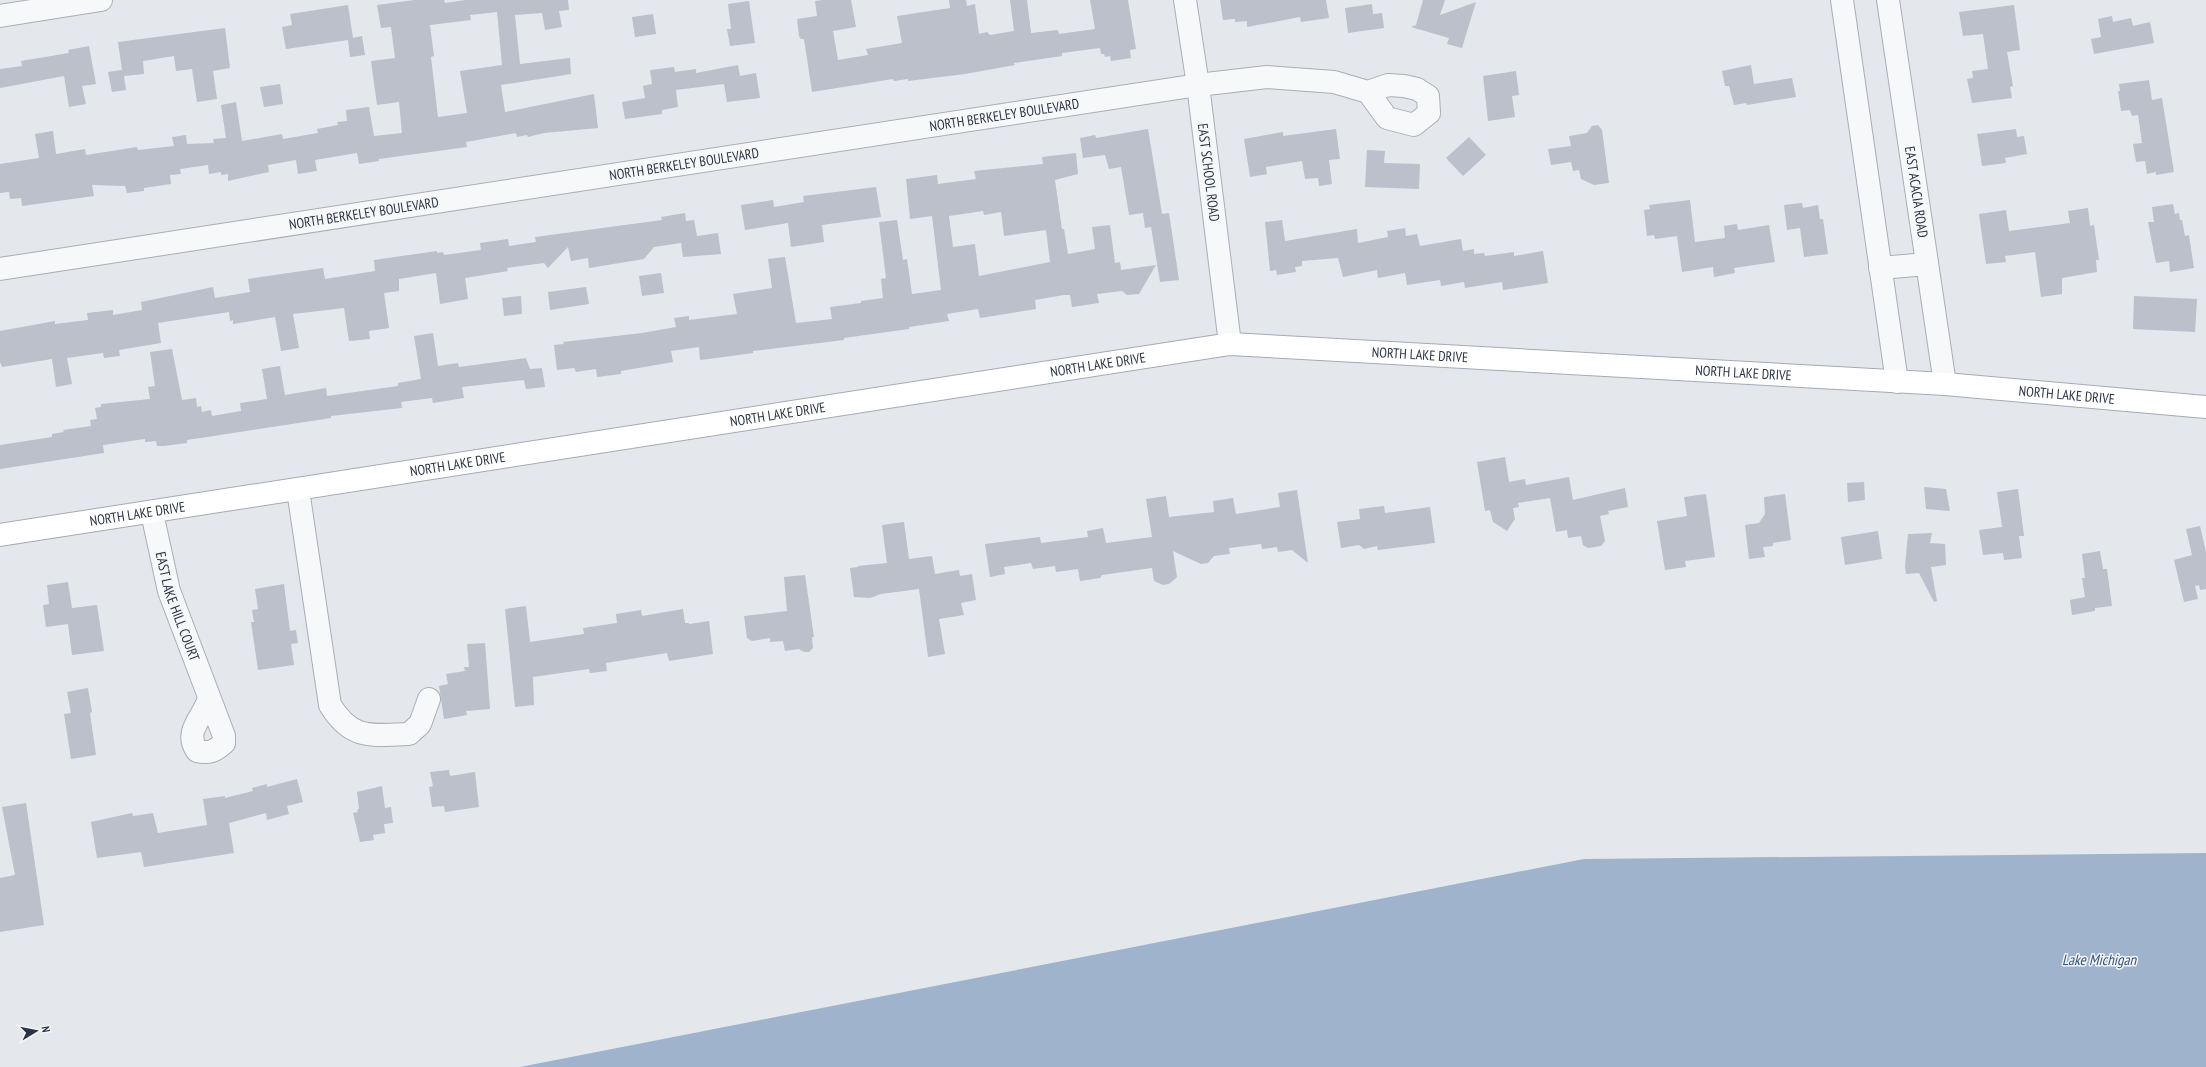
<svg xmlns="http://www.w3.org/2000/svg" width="2206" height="1067" font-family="'PT Sans Narrow',sans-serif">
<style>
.water{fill:#9fb4cc}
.building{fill:#bbc0ca;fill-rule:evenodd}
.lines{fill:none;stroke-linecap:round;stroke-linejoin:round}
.minor-casing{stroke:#a9aeb7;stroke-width:24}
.major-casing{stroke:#a3abb8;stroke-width:24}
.minor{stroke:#f7f8fa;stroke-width:22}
.major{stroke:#fff;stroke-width:22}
.labels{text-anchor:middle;stroke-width:3;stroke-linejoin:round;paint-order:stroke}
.street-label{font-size:14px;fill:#2b3445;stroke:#f4f6f9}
.water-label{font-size:15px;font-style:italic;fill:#34527a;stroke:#f4f6f9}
</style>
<rect width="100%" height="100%" fill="#e4e7ec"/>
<polygon class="water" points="2206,853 2206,1067 520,1067 1584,859"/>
<g class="building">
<path d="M414,0H444L445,3L466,0H568L569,10L559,11L562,27L545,30L542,13L515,15L520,64L570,58L571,74L501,85L505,112L594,94L598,128L544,133L528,137L527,135L517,137L516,133L466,142L467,147L379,159V161L359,164L357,153L315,160L317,171L298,174L296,160L268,165L269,172L228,181V174L221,175V172L209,174L208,165L180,169L181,174L170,175L171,184L144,188V191L127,193L125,186L92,185L94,196L22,206L21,198L10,199L9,192L0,193V164L39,158L35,134L53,131L56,154L85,149L86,155L137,147L138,150L174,146L172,137L186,135L187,144L214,143L213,139L226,138L221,105L236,102L242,141L282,134L283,139L318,133L317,129L338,125L337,122L347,121L346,110L369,107L374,136L402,133L399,102L377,105L371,61L395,58L391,27L381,28L377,5ZM497,12L502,65L460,71L467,113L438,117L431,57L434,56L430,25L471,20L470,15Z"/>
<polygon points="822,0 851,0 856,27 833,31 838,60 868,55 866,49 902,43 897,16 950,8 949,0 966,0 967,6 975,4 979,34 987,32 990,35 1014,31 1010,0 1027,0 1031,33 1058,30 1059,34 1095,29 1090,0 1128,0 1136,49 1130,50 1131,58 1111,61 1110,56 1105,57 1104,54 1101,54 1100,48 1062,53 1062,56 1014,63 1015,65 965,74 908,81 908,79 894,81 893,79 812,92 804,39 801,39 799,36 797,19 817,16 815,1"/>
<polygon points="1220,0 1326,0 1329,18 1301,22 1300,17 1247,27 1247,21 1235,22 1235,19 1223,20"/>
<polygon points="1423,0 1445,0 1440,15 1476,2 1462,48 1447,44 1449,38 1411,27 1416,25"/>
<polygon points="749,1 755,43 730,46 727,29 731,29 728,4"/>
<polygon points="1372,4 1373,14 1382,13 1384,28 1348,33 1345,8"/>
<polygon points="348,5 353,38 362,36 365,55 350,57 348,40 286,49 282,27 292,25 290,14"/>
<polygon points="2014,5 2020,50 2007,52 2013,86 2010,87 2012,98 1972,103 1967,79 1973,78 1972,71 1988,69 1983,34 1963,36 1959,12"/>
<polygon points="653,14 656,34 635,37 632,17"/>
<polygon points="2112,16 2113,22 2131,18 2133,26 2150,22 2154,43 2094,54 2091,39 2101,37 2098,19"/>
<polygon points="225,28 230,68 213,71 217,99 197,102 192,69 176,71 174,56 143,61 144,74 124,76 126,90 112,92 108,72 122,70 118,42"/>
<polygon points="89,46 96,84 82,86 86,104 69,107 64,76 0,88 0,69 22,66 21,61 69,53 68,50"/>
<polygon points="738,65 740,76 756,73 760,98 727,102 724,84 676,90 678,107 662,110 662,114 625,119 622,102 645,98 643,86 652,84 650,70 674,67 675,72 696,69 696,73"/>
<polygon points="1751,65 1754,84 1792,78 1796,97 1747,105 1746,103 1734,105 1729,86 1725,86 1722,71"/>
<polygon points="1516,71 1519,95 1512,96 1515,117 1488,121 1483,76"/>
<polygon points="2149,80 2152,100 2162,98 2174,172 2156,175 2156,172 2147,174 2145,161 2136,162 2133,144 2142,143 2138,115 2132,116 2130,110 2121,111 2118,91 2120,91 2119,84"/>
<polygon points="280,84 283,104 264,107 260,87"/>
<polygon points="1598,125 1602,130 1609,183 1594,185 1581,179 1579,170 1573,171 1571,162 1551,165 1548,149 1571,146 1569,136 1587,133 1592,126"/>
<polygon points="1148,129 1162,214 1169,213 1179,280 1160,282 1151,227 1145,228 1143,213 1129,215 1121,167 1109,169 1105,155 1083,158 1080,138 1095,135 1096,138"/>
<polygon points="1336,129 1340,159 1329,160 1332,184 1319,186 1318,178 1305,179 1302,161 1266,167 1267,174 1250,177 1244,139 1283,132 1283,136"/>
<polygon points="2016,129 2017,137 2024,136 2027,154 2005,158 2006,163 1982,166 1977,134"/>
<polygon points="1469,137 1486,155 1463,176 1446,158"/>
<polygon points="1367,150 1385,151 1384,163 1420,164 1419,189 1365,187"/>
<path d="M1076,153L1078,174L1055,180L1062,229H1064L1068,254L1095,249L1092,227L1110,225L1115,263L1120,262L1121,270L1156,265L1139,294L1127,295L1122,291L1097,294L1099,303L1072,307L1070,295H1064L1035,300L1036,309L980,318L978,309L947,314L949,321L909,327V329L844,338V340L753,351V353L724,357L700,360L699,347L671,351L673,362L621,371V374L597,377L596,369L576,372L574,368L557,370L554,345L564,344L563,342L642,333L676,327L674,318L689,316V320L737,314L733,294L772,288L768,259L785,257L796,323L832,319L830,307L861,303V301L883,298L881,279L886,278L879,222L897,220L903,260L907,259L912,294L941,290L932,216L910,219L906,179L937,175L938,184L976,179L974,171L1043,164L1042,157ZM983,211L984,215L1001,212L1004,236L1046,230L1050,262L979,276L975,244L953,247L949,216Z"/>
<polygon points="876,187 881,217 822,225 824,242 791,247 788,223 745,230 741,205 773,200 774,207 804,202 803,196"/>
<polygon points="1690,200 1695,242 1725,238 1724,226 1737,224 1738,230 1769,225 1775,262 1734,268 1735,273 1714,277 1713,267 1682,272 1677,236 1655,239 1654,235 1647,236 1644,210 1650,209 1649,205"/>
<polygon points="1802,203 1803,208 1818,205 1820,219 1823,219 1828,254 1804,257 1800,228 1787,230 1784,205"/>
<polygon points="2173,204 2175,214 2179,213 2180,220 2182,220 2185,236 2189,235 2194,268 2170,272 2169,261 2156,263 2148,222 2154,222 2152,207"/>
<polygon points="2088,208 2090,226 2094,225 2099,260 2096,260 2097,272 2062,278 2062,294 2041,297 2035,252 2005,256 2006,262 1986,264 1979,214 2006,210 2009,231 2070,223 2068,211"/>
<polygon points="685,213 686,221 694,220 697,236 718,233 721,254 683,257 681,243 654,247 644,259 589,268 588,258 571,261 568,247 548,268 544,263 507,268 508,271 465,278 468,299 440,304 436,273 399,279 399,291 384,293 389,328 369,331 370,339 349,341 344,308 293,314 299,348 281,351 275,317 233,324 233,320 230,321 229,312 158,323 161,343 119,350 120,356 104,358 103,353 67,358 72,384 56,387 52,359 2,367 0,362 0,331 55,321 55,324 88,320 87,313 113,310 113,315 142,310 141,302 213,287 215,298 250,292 248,279 323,268 325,279 375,271 374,260 437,251 437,253 443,252 444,255 481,250 480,243 508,239 509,246 536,242 535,237 662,220 661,217"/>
<polygon points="1282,220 1285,241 1357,229 1358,243 1388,237 1387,231 1405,228 1406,236 1417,234 1420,246 1461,239 1463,251 1474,249 1474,254 1484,253 1485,256 1514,252 1514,256 1543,251 1548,283 1503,290 1502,282 1465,288 1464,282 1441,286 1440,280 1407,285 1405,273 1378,278 1377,270 1343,277 1338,258 1302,261 1302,266 1295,267 1296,272 1277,275 1276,270 1270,271 1265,222"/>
<polygon points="661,273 664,293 642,296 639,276"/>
<polygon points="586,287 589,304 550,310 548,292"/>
<polygon points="521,296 522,314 504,316 502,298"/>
<polygon points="2134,296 2197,299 2195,332 2133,329"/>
<polygon points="433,333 438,366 458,363 459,367 526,358 530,369 542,368 545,387 526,389 524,380 462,387 464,398 433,403 432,398 401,402 402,408 331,416 331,418 187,440 187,443 164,446 157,446 156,441 145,442 145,439 103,445 104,453 0,469 0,445 52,437 52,434 64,432 63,430 91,426 90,420 97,419 95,408 101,407 101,404 150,399 148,387 155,386 150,352 172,349 182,400 196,398 197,407 201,406 202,412 211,410 212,416 241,411 240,403 267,399 262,369 280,366 285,395 326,388 327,396 398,386 398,383 421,379 414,336"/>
<polygon points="1505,457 1509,482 1525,479 1526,485 1569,477 1573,500 1625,488 1628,507 1608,511 1609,514 1600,516 1605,541 1601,546 1588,548 1583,545 1581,536 1568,538 1567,530 1556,532 1550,498 1518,503 1519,507 1513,508 1515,519 1507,531 1493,522 1490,510 1485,511 1477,462"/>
<polygon points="1864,482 1865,500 1848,502 1847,483"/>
<polygon points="1924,487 1946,489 1950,511 1926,509"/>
<polygon points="2018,489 2024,536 2019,536 2022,558 2004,560 2003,553 1983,555 1979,530 2002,527 1997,492"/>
<polygon points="1297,490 1308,563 1292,550 1278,552 1277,547 1262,549 1261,544 1229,548 1230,554 1214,556 1208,563 1201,564 1173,551 1177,577 1169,584 1163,585 1154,581 1152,568 1102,575 1100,578 1080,581 1078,569 1056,572 1055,566 1033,569 1031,563 1004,567 1005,574 990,577 985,544 1040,537 1041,543 1088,537 1087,531 1103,528 1106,543 1152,537 1146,499 1166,496 1169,517 1214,512 1213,501 1233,498 1236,514 1280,507 1278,493"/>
<polygon points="1706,494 1715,557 1685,561 1686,567 1665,570 1657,521 1687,516 1684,497"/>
<polygon points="1785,494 1791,540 1773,543 1773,546 1763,547 1765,557 1749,559 1745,525 1759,523 1765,514 1764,497"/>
<polygon points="1384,506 1385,513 1430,507 1435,543 1378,550 1377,546 1364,549 1359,545 1341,548 1337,522 1360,519 1359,509"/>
<polygon points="904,522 909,559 932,556 935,574 959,570 960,576 972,574 976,600 961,603 964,615 939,619 945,654 928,657 919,589 881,594 870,598 854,597 850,568 858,567 858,566 887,563 882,525"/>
<polygon points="2200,526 2206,552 2206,589 2200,590 2199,585 2195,586 2198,599 2184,602 2174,560 2192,555 2186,529"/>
<polygon points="1878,531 1882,559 1845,565 1841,537"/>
<polygon points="1932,533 1930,543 1945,544 1946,565 1931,567 1937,601 1934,602 1919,573 1906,574 1905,566 1908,534"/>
<polygon points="2100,551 2103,569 2107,569 2112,606 2095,608 2095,611 2072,615 2070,600 2085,597 2082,578 2085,578 2082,554"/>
<polygon points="805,575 814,637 812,637 813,648 809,652 804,652 799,649 785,651 783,641 770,642 770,638 752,641 747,638 744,616 787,611 784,577"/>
<polygon points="68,582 72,608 97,605 104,651 72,655 68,624 46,627 43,605 49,604 47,585"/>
<polygon points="284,584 290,631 296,630 298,643 291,644 294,665 258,670 251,622 254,622 252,610 258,609 255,589"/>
<polygon points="526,606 530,642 584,634 583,628 617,623 616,614 641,610 642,616 683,609 685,623 689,623 689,624 709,621 713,654 669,661 667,653 606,663 607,671 590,673 589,669 533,677 534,705 515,707 505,609"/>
<polygon points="485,643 490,709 466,711 467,715 444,719 439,686 448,684 446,674 465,671 464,667 469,667 467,644"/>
<polygon points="88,688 92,712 90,713 96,755 71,759 64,714 71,713 67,692"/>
<polygon points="449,770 450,776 475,772 479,807 445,812 444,806 432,807 429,787 433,786 430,772"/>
<polygon points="297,779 303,802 287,806 289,814 267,820 266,813 229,823 234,853 144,867 141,852 97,858 91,822 132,813 133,816 153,813 158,833 207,825 203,799 225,796 225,798 253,791 252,788 267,784 267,787"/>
<polygon points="382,786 385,808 391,807 393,823 384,824 385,833 373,835 374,840 360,842 353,813 358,812 357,810 359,809 357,792"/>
<polygon points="26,803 44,925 0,932 0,878 15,875 2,807"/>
</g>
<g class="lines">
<g class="minor-casing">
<g id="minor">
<path id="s1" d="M1185,0L1198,85L1230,344"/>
<polyline points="1842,0 1897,382"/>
<path id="s2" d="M1888,0L1945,384"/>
<polyline points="0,16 101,0"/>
<polyline points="1880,268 1927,264"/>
<path id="s3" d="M0,269L1198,85L1267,77L1334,82L1368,92L1388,85L1404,86L1417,89L1428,96L1429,113L1414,125L1387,118L1368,92"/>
<path d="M298,490L330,705C352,741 372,735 409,734L420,724L429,699"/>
<path id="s4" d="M152,513L169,591L224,736V743C215,751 209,754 197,751C183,731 204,717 209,698"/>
</g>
</g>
<g class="major-casing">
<g id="major">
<path id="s5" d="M0,535L1230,344L1945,384L2206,407"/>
</g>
</g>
<use href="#minor" class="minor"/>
<use href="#major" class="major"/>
</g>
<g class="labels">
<g class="street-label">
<text dy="5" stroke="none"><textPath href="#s3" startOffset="1016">NORTH BERKELEY BOULEVARD</textPath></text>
<text dy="5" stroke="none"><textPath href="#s3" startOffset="692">NORTH BERKELEY BOULEVARD</textPath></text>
<text dy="5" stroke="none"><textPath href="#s1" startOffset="174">EAST SCHOOL ROAD</textPath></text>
<text dy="5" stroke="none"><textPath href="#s2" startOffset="194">EAST ACACIA ROAD</textPath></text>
<text dy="5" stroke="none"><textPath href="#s3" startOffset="368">NORTH BERKELEY BOULEVARD</textPath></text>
<text dy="5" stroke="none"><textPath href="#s5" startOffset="1435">NORTH LAKE DRIVE</textPath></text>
<text dy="5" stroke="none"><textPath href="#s5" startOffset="1111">NORTH LAKE DRIVE</textPath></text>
<text dy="5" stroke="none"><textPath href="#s5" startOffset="1759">NORTH LAKE DRIVE</textPath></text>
<text dy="5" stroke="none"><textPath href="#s5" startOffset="2083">NORTH LAKE DRIVE</textPath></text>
<text dy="5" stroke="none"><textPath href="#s5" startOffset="787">NORTH LAKE DRIVE</textPath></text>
<text dy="5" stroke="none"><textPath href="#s5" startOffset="463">NORTH LAKE DRIVE</textPath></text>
<text dy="5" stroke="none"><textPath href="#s5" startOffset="139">NORTH LAKE DRIVE</textPath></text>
<text dy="5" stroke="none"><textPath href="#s4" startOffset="97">EAST LAKE HILL COURT</textPath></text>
</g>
<g class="water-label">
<text x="2099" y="965">Lake Michigan</text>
</g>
</g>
<g transform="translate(36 1031) rotate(80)" stroke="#f4f6f9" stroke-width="3" paint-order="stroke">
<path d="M0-3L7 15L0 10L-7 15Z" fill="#2b3445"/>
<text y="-6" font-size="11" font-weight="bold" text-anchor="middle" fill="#2b3445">N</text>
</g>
</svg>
